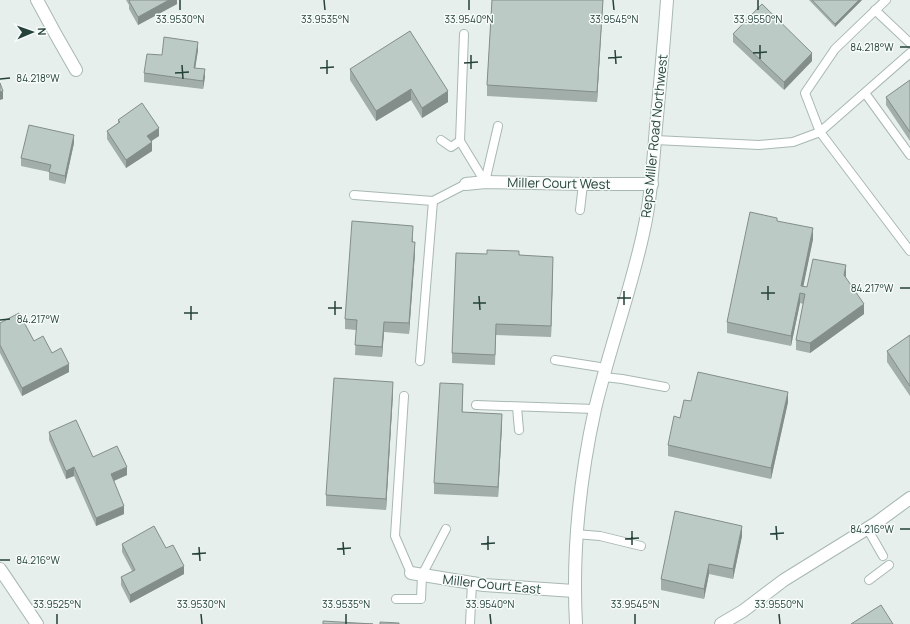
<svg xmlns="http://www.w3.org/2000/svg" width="910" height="624" font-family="Manrope,sans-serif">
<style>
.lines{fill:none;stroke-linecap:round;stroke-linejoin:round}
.lane-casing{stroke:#a8b8b2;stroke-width:10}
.street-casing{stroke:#a8b8b2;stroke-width:14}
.lane{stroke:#fff;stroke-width:8}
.street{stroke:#fff;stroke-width:12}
.wall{fill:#a1aea9}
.shaded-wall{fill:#838d89}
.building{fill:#bbcac4;stroke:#838d89}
.ticks{fill:none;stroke:#24423a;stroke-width:1.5}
.labels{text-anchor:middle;stroke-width:3;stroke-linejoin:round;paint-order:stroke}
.street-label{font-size:13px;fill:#24423a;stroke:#f7fbf9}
.ticks-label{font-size:10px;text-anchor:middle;fill:#24423a;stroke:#f7fbf9;stroke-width:3;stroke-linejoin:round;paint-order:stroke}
</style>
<rect width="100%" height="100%" fill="#e6efeb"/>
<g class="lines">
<g class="lane-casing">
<g id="lane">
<polyline points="886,0 835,49 805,93 820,132 910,251"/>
<polyline points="875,10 910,43"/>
<polyline points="464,34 460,141 485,182"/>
<polyline points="865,93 910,155"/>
<polyline points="441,140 451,147 460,141"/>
<polyline points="655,140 759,145 793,142 820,132 910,53"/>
<polyline points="485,182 498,126"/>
<polyline points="354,195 433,201 466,184"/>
<polyline points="580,210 583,184"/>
<polyline points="555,360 606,368"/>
<polyline points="420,361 433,201"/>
<polyline points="604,377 622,379 665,387"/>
<polyline points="404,396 395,536 411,573"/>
<polyline points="476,405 595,409"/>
<polyline points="517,407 519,430"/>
<polyline points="867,528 883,556"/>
<polyline points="575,534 600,536 641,546"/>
<polyline points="869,580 889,565"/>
<polyline points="396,599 421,599 422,575 446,529"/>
<polyline points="470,624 472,583"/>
</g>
</g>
<g class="street-casing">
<g id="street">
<polyline points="37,0 56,35 76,70"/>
<polyline points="466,184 485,182 583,184 652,184"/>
<polyline points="0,569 37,624"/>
<polyline points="411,573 484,585 574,591"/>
<path d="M576,624C572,550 579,482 595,409C609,350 630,293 643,234C651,199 653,163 656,127C660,85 664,42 667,0"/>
<polyline points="721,624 743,611 784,580 876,523 910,498"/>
</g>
</g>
<use href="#lane" class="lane"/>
<use href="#street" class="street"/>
</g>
<g class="wall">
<polygon points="126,0 177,0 177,4 138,25 129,9 129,5"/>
<polygon points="492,0 603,0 597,102 487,96 487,85"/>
<polygon points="809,0 862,0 835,27"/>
<polygon points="733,34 812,61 784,90 733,42"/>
<polygon points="198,50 195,68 205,77 203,89 144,82 144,73 162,55"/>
<polygon points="350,69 448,102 422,118 411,100 376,121 350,80"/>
<polygon points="910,80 910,141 886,105 886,97"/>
<polygon points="118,120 159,136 151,141 152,151 126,168 107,139 107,131 118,123"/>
<polygon points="74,143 65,184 49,180 49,172 21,166 21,158"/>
<polygon points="777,221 813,239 803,286 807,287 845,277 864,314 810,353 796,350 796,340 803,304 800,303 791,346 727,333 727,322"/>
<polygon points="413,236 413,242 415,253 409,334 384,332 382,357 355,355 356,330 345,329 345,319"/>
<polygon points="519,255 553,267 551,337 496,335 495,365 452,363 452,353"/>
<polygon points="0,323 34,341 52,353 69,372 22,396 0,353"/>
<polygon points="910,335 910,396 887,362 887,351"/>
<polygon points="393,393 386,510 326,506 326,495"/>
<polygon points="463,395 462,412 502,424 498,497 434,494 434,483"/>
<polygon points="691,401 788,402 771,479 668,456 668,445 680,418"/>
<polygon points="49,432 93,457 127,475 114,481 124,514 96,526 74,476 66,479 49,440"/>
<polygon points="742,536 733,579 709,574 704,599 661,590 661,579"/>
<polygon points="122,544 166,548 184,574 130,603 121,585 121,577 132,571 122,552"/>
</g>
<g class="shaded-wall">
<polygon points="169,0 177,0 177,4 138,25 138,17"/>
<polygon points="603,0 597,102 597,92"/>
<polygon points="859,0 862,0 835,27 835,24"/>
<polygon points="198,42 198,50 194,76 194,68"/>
<polygon points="812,53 812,61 784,90 784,82"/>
<polygon points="205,69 205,77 203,89 203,81"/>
<polygon points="411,89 411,100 376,121 376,111"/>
<polygon points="3,91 3,99 0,100 0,92"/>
<polygon points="448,91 448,102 422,118 422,108"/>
<polygon points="159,128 159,136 147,144 147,136"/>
<polygon points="74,135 74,143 65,184 65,176"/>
<polygon points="152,142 152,151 126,168 126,160"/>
<polygon points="813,228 813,239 802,293 801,286"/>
<polygon points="415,242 415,253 409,334 409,323"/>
<polygon points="553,257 553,267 551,337 551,326"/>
<polygon points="846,265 846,276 844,285 844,275"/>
<polygon points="800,293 800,303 791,346 791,336"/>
<polygon points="864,304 864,314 810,353 810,343"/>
<polygon points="384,322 384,332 382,357 382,347"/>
<polygon points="69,364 69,372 22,396 22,388"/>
<polygon points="393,382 393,393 386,510 386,499"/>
<polygon points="463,384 463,395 462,422 462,412"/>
<polygon points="788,392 788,402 771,479 771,468"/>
<polygon points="502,414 502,424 498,497 498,487"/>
<polygon points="74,467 74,476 66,479 66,471"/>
<polygon points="127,467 127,475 111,482 111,474"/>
<polygon points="124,506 124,514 96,526 96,518"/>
<polygon points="742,526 742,536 733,579 733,569"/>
<polygon points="709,564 709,574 704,599 704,589"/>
<polygon points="184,566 184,574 130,603 130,595"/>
</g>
<g class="building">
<polygon points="130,0 169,0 138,17 129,1"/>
<polygon points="492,0 603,0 597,92 487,85"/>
<polygon points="812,0 859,0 835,24"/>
<polygon points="762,4 812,53 784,82 733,34"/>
<polygon points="410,31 448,91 422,108 411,89 376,111 350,69"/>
<polygon points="164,37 198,42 194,68 205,69 203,81 144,73 147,54 162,55"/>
<polygon points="910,80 910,132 886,97"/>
<polygon points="0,83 3,91 0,92"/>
<polygon points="142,103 159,128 147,136 152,142 126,160 107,131 120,122 118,120"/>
<polygon points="29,125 74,135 65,176 49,172 51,165 21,158"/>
<polygon points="750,212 777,218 777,221 813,228 801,286 807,287 813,259 846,265 844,275 864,304 810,343 796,340 805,294 800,293 791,336 727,322"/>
<polygon points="352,221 413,226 412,242 415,242 409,323 384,322 382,347 355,345 357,320 345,319"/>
<polygon points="487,250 519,251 519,255 553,257 551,326 496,324 495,355 452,353 456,253 487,254"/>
<polygon points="19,313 34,341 43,336 52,353 61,348 69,364 22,388 0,345 0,323"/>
<polygon points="910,335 910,386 887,351"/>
<polygon points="698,372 788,392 771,468 668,445 674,416 680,418 684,400 691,401"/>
<polygon points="334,378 393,382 386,499 326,495"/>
<polygon points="440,383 463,384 462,412 502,414 498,487 434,483"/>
<polygon points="76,420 93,457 117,446 127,467 111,474 124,506 96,518 74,467 66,471 49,432"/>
<polygon points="675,511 742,526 733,569 709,564 704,589 661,579"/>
<polygon points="154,526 166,548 173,545 184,566 130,595 121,577 135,570 122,544"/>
<polygon points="881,605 893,624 851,624"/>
<polygon points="323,621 373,624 323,624"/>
<polygon points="380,622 399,623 399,624 380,624"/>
</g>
<path class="ticks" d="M180,0V10M324,0L325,10M469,0V10M613,0L614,10M758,0V10M760,45V59M900,47H910M615,50L616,64M753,53L767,52M471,55V69M608,58L622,57M327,60V74M464,63L478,62M182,65L183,79M320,68L334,67M175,73L189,72M0,79L10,78M768,286V300M900,288H910M624,291V305M761,293H775M479,296L480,310M617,298H631M335,301V315M473,303H486M191,306V320M328,308H342M184,313H198M0,320L10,319M776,526L777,540M900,529H910M632,531V545M770,534L784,533M488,536V550M625,539L639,538M343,542L344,555M481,544L495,543M199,547L200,561M337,549L351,548M192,554L206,553M0,560H10M57,614V624M201,614L202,624M346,614V624M490,614L491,624M635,614V624M779,614L780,624"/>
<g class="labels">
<g class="street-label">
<text transform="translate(654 136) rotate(-84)" y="5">Reps Miller Road Northwest</text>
<text transform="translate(559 183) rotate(1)" y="5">Miller Court West</text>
<text transform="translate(492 584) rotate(6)" y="5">Miller Court East</text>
</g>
</g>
<g class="ticks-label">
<text x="180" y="23">33.9530°N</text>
<text x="325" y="23">33.9535°N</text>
<text x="469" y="23">33.9540°N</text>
<text x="614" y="23">33.9545°N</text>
<text x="758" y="23">33.9550°N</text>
<text x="872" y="51">84.218°W</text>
<text x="38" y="82">84.218°W</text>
<text x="872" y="292">84.217°W</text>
<text x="38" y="323">84.217°W</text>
<text x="872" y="533">84.216°W</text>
<text x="38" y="564">84.216°W</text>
<text x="57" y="608">33.9525°N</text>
<text x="201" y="608">33.9530°N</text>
<text x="346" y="608">33.9535°N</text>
<text x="490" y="608">33.9540°N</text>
<text x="635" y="608">33.9545°N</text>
<text x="779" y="608">33.9550°N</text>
</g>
<g transform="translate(32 32) rotate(88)" stroke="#f7fbf9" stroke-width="3" paint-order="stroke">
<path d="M0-3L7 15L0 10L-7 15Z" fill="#24423a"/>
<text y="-6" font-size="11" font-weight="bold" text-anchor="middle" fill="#24423a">N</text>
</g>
</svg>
